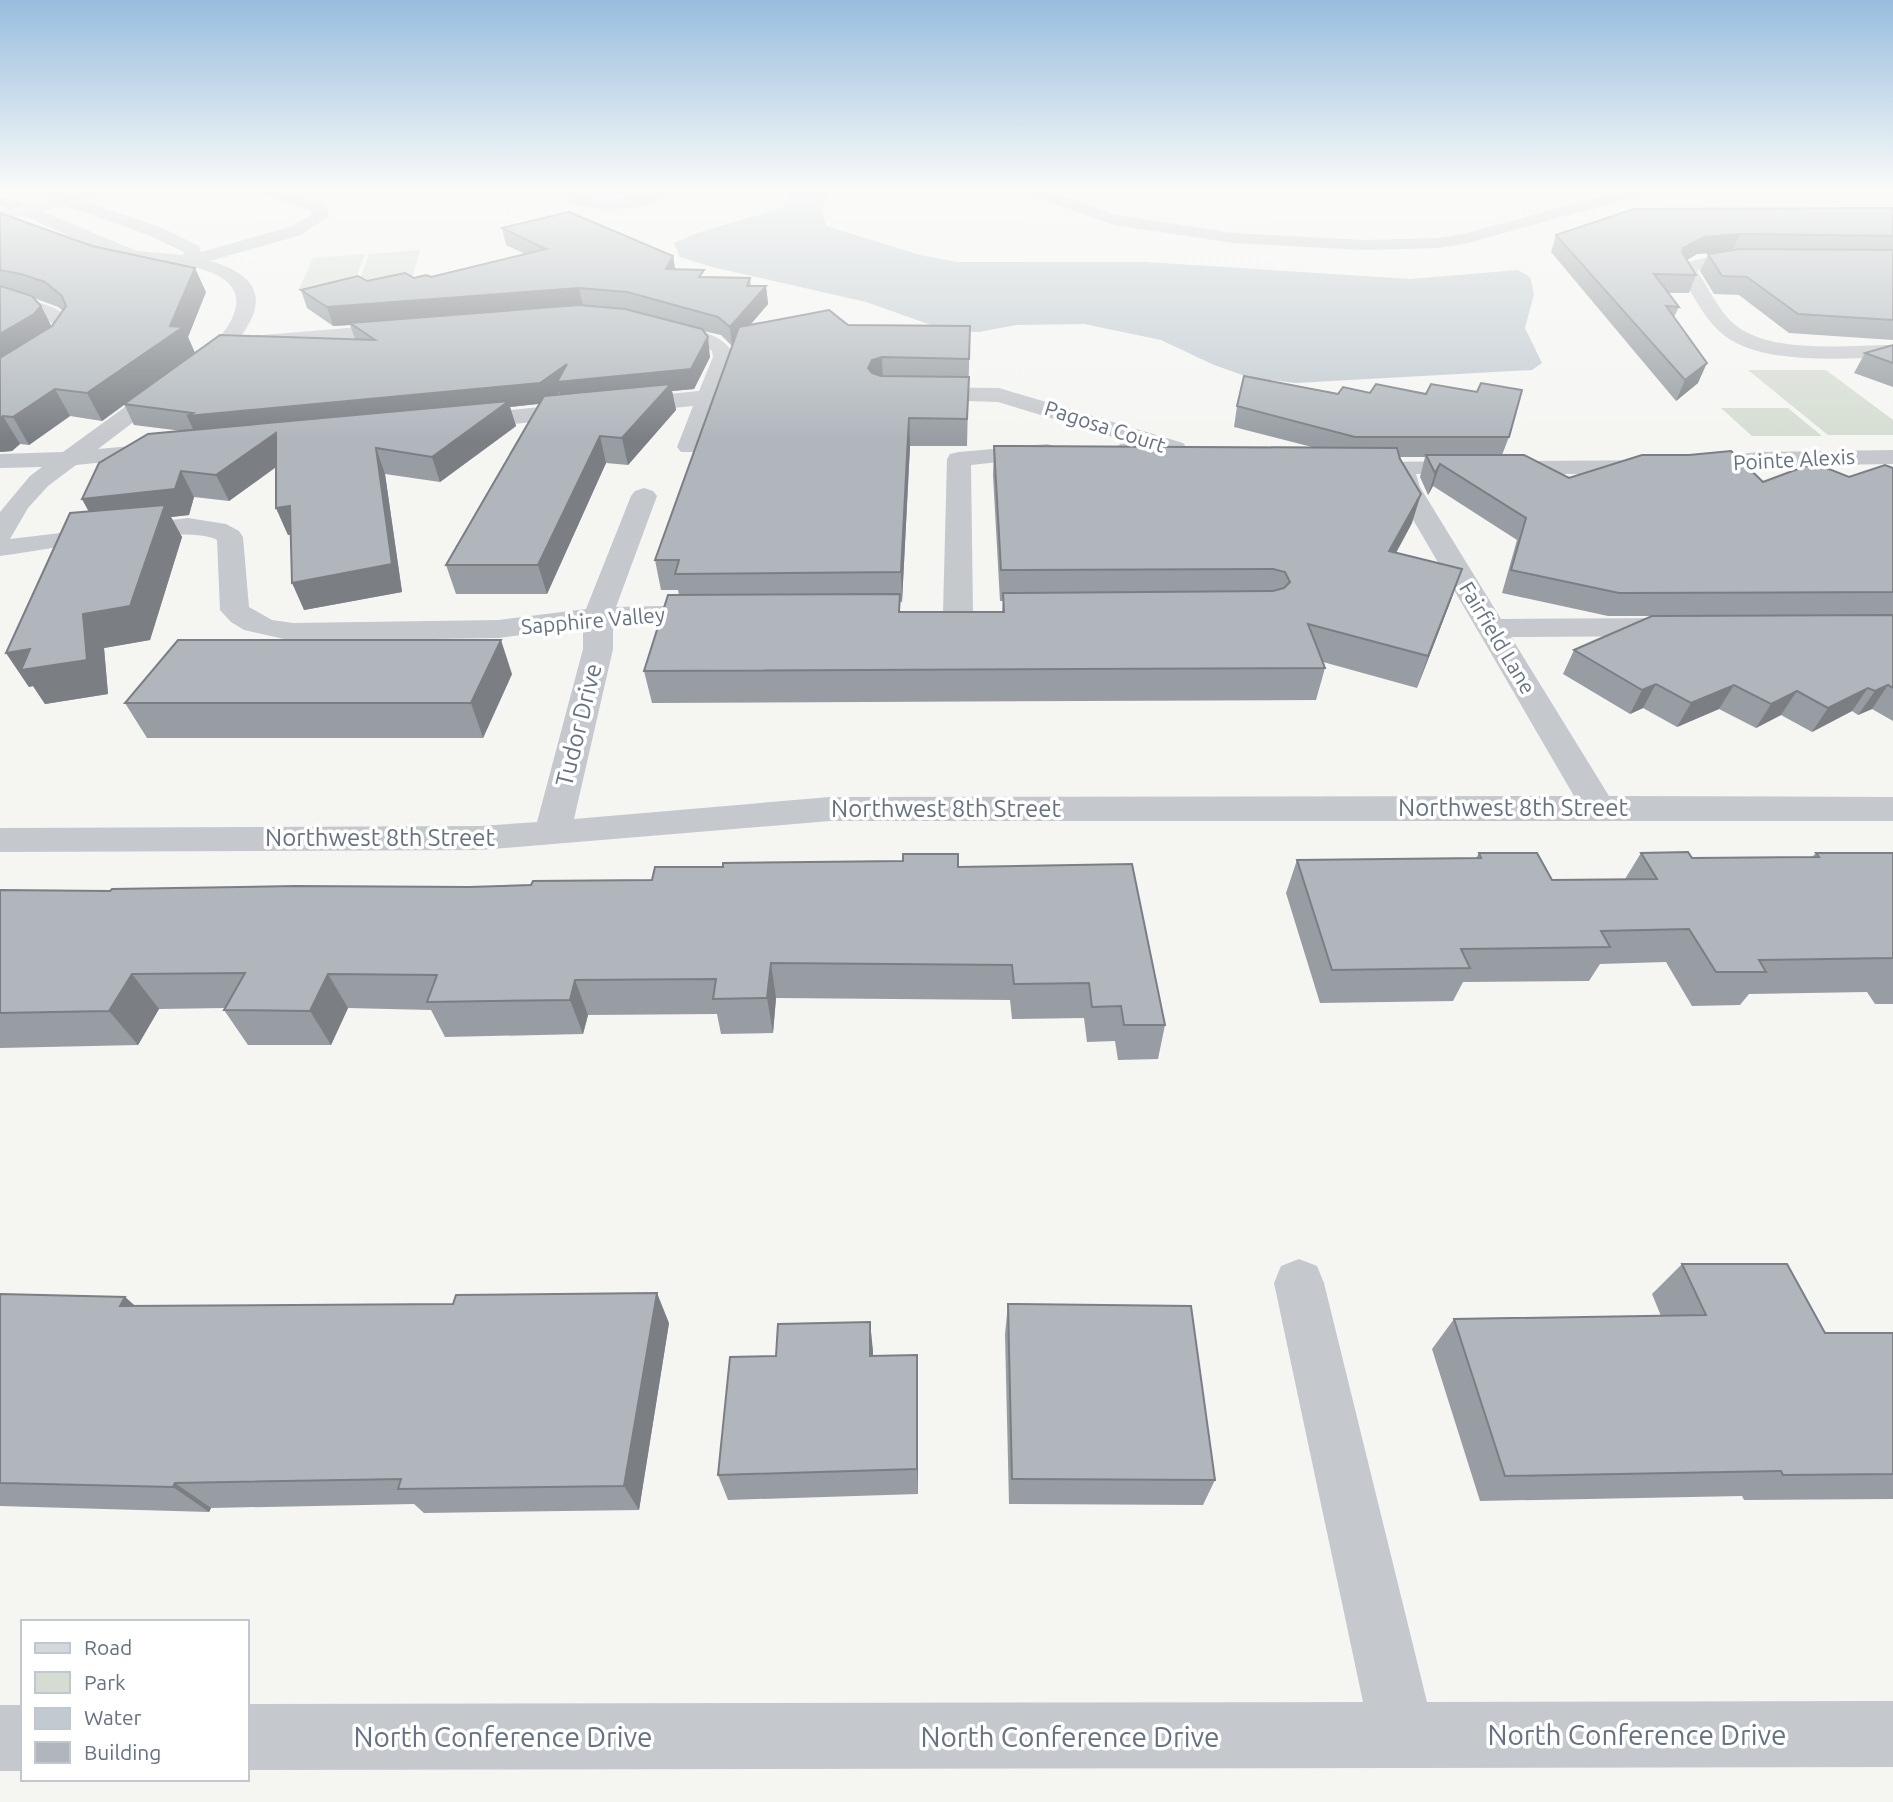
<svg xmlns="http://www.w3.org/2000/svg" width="1893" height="1802" font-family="Ubuntu,sans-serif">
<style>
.green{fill:#d5ddd2}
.water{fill:#c1cad0}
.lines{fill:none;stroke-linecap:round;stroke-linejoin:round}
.minor{fill:#c5c8cc;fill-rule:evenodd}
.secondary{fill:#d4d8dc;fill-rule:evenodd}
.wall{fill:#979da2;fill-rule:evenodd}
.shaded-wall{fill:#7b7f84}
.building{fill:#b0b6bc;stroke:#7b7f84;stroke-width:2}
.labels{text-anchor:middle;stroke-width:7;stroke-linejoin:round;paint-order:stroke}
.far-street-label{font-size:21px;fill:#637284;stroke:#fff}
.street-label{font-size:24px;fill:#637284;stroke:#fff}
.near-street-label{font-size:28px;fill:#637284;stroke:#fff}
</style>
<rect width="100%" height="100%" fill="#f5f6f2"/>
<g class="green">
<polygon points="420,250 411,283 357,287 369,254"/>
<polygon points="365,254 353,287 298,291 313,258"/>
<polygon points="1748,370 1826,370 1893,420 1893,435 1828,435"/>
<polygon points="1721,408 1788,408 1822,436 1752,436"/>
</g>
<path class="water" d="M793,189H831C821,202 821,210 826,226L920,255L957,262H1146L1410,279L1518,270L1530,277L1534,294L1525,328L1542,363L1532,370L1296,383L1251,378L1214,365L1161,340L1084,324L1016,325L979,332L948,331L866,302L712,267L680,257L674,243L700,232L783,208Z"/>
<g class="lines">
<g class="minor">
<path d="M254,189H278L326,205L329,216L301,235L210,261C267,277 267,308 231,348L98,449L165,443L173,445L177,450L173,455L76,465L48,486L28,508L10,539L188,518L226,524L239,531L243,537L249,607L272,620L293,623L499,620L586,609L631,496L635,491L644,488L653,491L657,496L616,607L713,605L723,608L728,614L723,620L713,623L613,625V649L574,819L830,797L1574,796L1394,487L1391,474L1344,472L1341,467L1344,462L1679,460L1760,452L1893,450V464L1760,466L1679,474H1416L1420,487L1501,619L1677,618L1687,621L1692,627L1687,633L1677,636L1511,637L1609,796L1893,797V821H830L480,850L0,852V828L480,826L537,822L583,649V627L499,638L293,641L244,630L231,622L220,610L217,540C187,523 41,551 0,556V512L30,476L42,467L0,468V454L63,452L217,340C256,296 232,272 181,265C161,262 142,264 123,258C81,244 41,222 0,205V197L20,202L137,251L183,255L184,252L148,235L50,200L48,197L56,192L62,194L160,227L199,246L201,252L289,227L313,214L312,211L257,192Z"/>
<path d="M574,189H600L585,196C614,208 642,189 670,189L671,192C653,210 585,217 566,197Z"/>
<polygon points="1019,189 1042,189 1117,215 1233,233 1364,240 1439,238 1467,233 1628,189 1654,189 1651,192 1468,243 1439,248 1364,250 1233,243 1114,225 1022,192"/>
<path d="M1757,254L1763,255L1766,259L1763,263L1717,265L1697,271C1709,288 1718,310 1734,324C1771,355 1847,345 1893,345V357C1844,358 1757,367 1719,331C1701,314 1690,289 1677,268L1680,264L1716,255Z"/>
<path d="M0,293C23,299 73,305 77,332L64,350L8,387L0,389V373L50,342L57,332L56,327L47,319L0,305Z"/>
<path d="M657,321C679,326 730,332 733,357L697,452H681L677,447L693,406L462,429L454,427L450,422L454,417L462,415L699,391L713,357L712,351L706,346L650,331L647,327L650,323Z"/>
<polygon points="407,323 414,325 417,329 414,333 250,348 243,346 240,342 243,338 250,336"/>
<path d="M916,387L999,388L1183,443L1187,448L1183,453C1165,458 1138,459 1120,454L1116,449L1120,444L1130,442L998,402L908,399L905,394L908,389Z"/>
<polygon points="1047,444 1055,446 1059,451 1055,456 971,465 973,613 968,619 958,622 948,619 943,613 947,459 950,454 959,452"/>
<polygon points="1299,1259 1317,1266 1324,1283 1427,1702 1893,1701 1893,1767 247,1770 247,1704 1363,1702 1274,1283 1281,1266"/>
<rect x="0" y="1705" width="23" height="66"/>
</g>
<polygon class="secondary" points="97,189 127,189 124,192 0,221 0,211"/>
</g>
<g class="wall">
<polygon points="1893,208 1893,340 1789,333 1739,295 1714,294 1700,271 1709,253 1697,254 1687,260 1696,275 1689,293 1668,293 1679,307 1674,317 1698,383 1676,401 1551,252 1556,235"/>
<path d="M0,213L206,292L188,337L195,353L102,421L70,416L29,445L20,444L12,451L0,452ZM34,298L58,307L63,311L51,326L41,306Z"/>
<polygon points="502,228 673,256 675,269 705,277 750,278 751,286 766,286 768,304 750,325 970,326 967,446 910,446 902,602 900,602 900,612 1002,612 1003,601 1000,601 993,475 994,446 1312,447 1234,427 1237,406 1509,437 1502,455 1569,478 1763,482 1849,477 1893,468 1893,721 1872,709 1858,715 1852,711 1812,732 1781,715 1756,728 1719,709 1677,727 1643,708 1630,714 1563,674 1574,650 1652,616 1608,616 1502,593 1517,540 1433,486 1428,495 1420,477 1425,457 1400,457 1412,523 1396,553 1451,600 1417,688 1323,662 1325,668 1316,700 652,703 644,671 679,595 678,590 661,590 655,560 732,346 721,335 703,331 710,357 694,389 672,391 676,410 628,465 606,463 547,594 456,594 446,565 539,404 510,407 516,426 440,482 385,474 402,592 304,610 291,535 288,535 276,508 276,467 229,501 194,497 189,515 171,517 182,537 150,640 104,648 108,694 45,704 33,686 29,687 6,653 89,512 82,499 182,431 134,425 124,404 355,339 350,325 333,326 307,308 301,290 367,281 431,277 525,254 506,245"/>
<polygon points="1893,345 1893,387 1854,373 1865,353"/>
<polygon points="512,674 483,738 147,738 125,703"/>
<polygon points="1479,853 1552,880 1625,879 1641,853 1692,858 1812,857 1816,853 1893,853 1893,1004 1875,1004 1867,992 1749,994 1740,1005 1692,1006 1666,962 1600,964 1589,981 1463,982 1453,1001 1320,1003 1286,893 1297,860 1476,858"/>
<polygon points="958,867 1165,1025 1158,1059 1118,1060 1115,1041 1087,1042 1084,1018 1012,1019 1010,1000 776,998 773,1033 721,1034 717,1014 588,1015 583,1034 445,1037 431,1010 348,1008 331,1045 248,1045 224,1010 225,1008 159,1009 138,1045 0,1048 0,890 110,891 469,887"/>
<polygon points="1682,1264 1825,1333 1893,1333 1893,1499 1744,1500 1742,1496 1480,1501 1432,1349 1454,1319 1661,1316 1652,1294"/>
<polygon points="0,1294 125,1297 135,1306 669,1323 639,1510 424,1513 414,1504 211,1508 209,1512 0,1506"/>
<polygon points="1008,1304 1215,1480 1203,1505 1009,1504 1005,1334"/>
<polygon points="870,1322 873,1356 918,1383 918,1494 728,1500 718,1475 776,1356"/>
</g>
<g class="shaded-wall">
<polygon points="1740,234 1732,251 1697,254 1676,266 1683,248 1704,237"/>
<polygon points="673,256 676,274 666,269"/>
<polygon points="195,268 206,292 188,337 195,353 102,421 87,393 170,326"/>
<polygon points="766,286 768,304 732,346 730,327"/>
<polygon points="579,288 583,306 350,323 350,325 333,326 327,307"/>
<polygon points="41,306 54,331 0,370 0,334"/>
<polygon points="708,337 710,357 694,389 672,391 676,410 628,465 622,438 562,402 560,392 545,403 510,407 516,426 440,482 432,457 499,408 197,437 187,416"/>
<polygon points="882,357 883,383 873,387 868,368 872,360"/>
<polygon points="1707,363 1698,383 1676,401 1685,380"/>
<polygon points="55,389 70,416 29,445 13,417"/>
<polygon points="3,416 20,444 12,451 0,452 0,419"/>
<polygon points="909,418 910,446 902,602 901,572"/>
<polygon points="276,433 287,459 229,501 216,475"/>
<polygon points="600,436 606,463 547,594 538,565"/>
<polygon points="376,448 385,474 402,592 304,610 292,583"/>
<polygon points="1440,464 1433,486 1428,495 1435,473"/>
<polygon points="181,471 194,497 189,515 171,517 182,537 150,640 104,648 108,694 45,704 33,686 29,687 6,653 83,614 97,526 82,499"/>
<polygon points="1421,494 1412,523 1380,582 1389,551"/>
<polygon points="290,506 302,533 288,535 276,508"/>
<polygon points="1462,569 1451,600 1417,688 1428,656"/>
<polygon points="501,640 512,674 483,738 471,703"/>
<polygon points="1656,684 1643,708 1630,714 1642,690"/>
<polygon points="1734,685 1719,709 1677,727 1691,703"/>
<polygon points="1888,685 1872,709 1858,715 1875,691"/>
<polygon points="1868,688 1852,711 1812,732 1828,708"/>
<polygon points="1797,691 1781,715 1756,728 1771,704"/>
<polygon points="771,963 776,998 773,1033 767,998"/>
<polygon points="132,974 159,1009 138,1045 109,1011"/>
<polygon points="328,974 348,1008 331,1045 310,1011"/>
<polygon points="575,980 588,1015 583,1034 570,1000"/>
<polygon points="657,1293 669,1323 639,1510 624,1486"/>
<polygon points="125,1297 159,1327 120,1306"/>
<polygon points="870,1322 873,1351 873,1384 870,1356"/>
<polygon points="917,1355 918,1383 918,1494 917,1469"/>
<polygon points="175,1483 211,1508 209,1512 173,1487"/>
</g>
<g class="building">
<polygon points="1893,208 1893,236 1740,234 1704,237 1683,248 1682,252 1696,275 1654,274 1679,307 1666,306 1707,363 1685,380 1556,235 1634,209"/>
<polygon points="569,212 673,256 666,269 704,270 699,277 750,278 747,286 766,286 730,327 718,317 627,292 579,288 327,307 301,290 358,276 367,281 405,273 414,278 426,275 431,277 546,249 502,228"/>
<polygon points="0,213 92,246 195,268 170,326 183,327 87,393 55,389 13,417 3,416 0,419 0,358 52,326 66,306 62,296 45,282 21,274 0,270"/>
<polygon points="1740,249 1893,250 1893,320 1798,314 1747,277 1722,276 1708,254"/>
<polygon points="0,286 32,296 41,306 34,314 0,334"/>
<polygon points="579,305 625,309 702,329 708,337 691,369 557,382 567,364 540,383 187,416 193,413 124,404 220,335 375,340 350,323"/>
<polygon points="829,310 848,325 970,326 969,359 882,357 872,360 868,368 872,373 881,376 969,377 967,419 909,418 901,572 675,574 679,560 655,560 739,327"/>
<polygon points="1893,345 1893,363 1865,353"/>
<polygon points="1244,376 1338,394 1343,387 1370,393 1376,384 1426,394 1431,384 1477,392 1481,383 1522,390 1509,437 1355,437 1237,406"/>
<polygon points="671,384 622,438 600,436 538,565 446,565 544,396"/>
<polygon points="509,401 432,457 376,448 392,564 292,583 290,506 276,508 276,433 216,475 181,471 175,489 82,499 99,463 148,434"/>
<polygon points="994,446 1397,448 1400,459 1421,494 1389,551 1462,569 1428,656 1308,624 1325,668 644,671 668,595 900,594 899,612 1004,612 1003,593 1273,591 1284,588 1290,582 1285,572 1273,569 1001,570"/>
<polygon points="1731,451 1763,482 1814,463 1849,477 1885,465 1893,468 1893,592 1619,593 1511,570 1526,518 1440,464 1435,473 1426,455 1524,455 1569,478 1642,455 1689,455"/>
<polygon points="165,505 130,606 83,614 87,660 21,670 30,649 6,653 70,513"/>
<polygon points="1893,615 1893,688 1888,685 1875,691 1868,688 1828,708 1797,691 1771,704 1734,685 1691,703 1656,684 1642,690 1574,650 1652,616"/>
<polygon points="178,640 501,640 471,703 125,703"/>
<polygon points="1688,852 1692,858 1819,857 1816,853 1893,853 1893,958 1759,960 1766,972 1716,972 1689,929 1601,931 1610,947 1461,949 1470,968 1332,970 1297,860 1481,858 1479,853 1537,853 1552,880 1657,879 1641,853"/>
<polygon points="903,854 958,854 958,867 1132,864 1165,1025 1124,1025 1121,1006 1092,1007 1089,983 1014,984 1012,965 771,963 767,998 713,999 716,979 575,980 570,1000 427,1002 437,975 328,974 310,1011 224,1010 245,973 132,974 109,1011 0,1013 0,890 110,891 112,889 295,886 469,887 531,885 533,881 652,880 655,867 723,867 723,863 903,861"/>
<polygon points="1682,1264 1787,1264 1825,1333 1893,1333 1893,1474 1783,1475 1781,1471 1505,1476 1454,1319 1706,1315"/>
<polygon points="657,1293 624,1486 398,1489 401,1479 175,1483 173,1487 0,1483 0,1294 125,1297 120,1306 453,1304 456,1295"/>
<polygon points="1008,1304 1191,1306 1215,1480 1012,1479"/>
<polygon points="870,1322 870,1356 917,1355 917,1469 718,1475 730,1357 776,1356 778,1324"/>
</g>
<linearGradient id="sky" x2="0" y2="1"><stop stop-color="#98bdde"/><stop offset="0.43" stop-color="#fafbf9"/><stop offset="1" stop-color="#fafbf9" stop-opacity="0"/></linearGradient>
<rect width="1893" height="441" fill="url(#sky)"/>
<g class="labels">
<g class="far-street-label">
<text transform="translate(1105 427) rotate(18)" y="7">Pagosa Court</text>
<text transform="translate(1794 460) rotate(-3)" y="7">Pointe Alexis</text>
<text transform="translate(593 621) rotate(-5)" y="7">Sapphire Valley</text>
<text transform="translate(1497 638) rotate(59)" y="7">Fairfield Lane</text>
</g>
<g class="street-label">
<text transform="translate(579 725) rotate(-76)" y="8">Tudor Drive</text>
<text x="1513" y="816">Northwest 8th Street</text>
<text x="946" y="817">Northwest 8th Street</text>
<text x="380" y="846">Northwest 8th Street</text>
</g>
<g class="near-street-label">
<text x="1637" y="1745">North Conference Drive</text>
<text x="503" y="1747">North Conference Drive</text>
<text x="1070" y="1747">North Conference Drive</text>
</g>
</g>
<rect x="21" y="1620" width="228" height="161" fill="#ffffff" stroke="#c1c7ce" stroke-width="2"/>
<rect x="35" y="1643" width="35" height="10" fill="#d4d8dc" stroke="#c1c7ce" stroke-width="2"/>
<text x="84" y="1655" font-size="21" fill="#637284">Road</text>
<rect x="35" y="1672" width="35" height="21" fill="#d5ddd2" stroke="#c1c7ce" stroke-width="2"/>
<text x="84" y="1690" font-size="21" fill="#637284">Park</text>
<rect x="35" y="1708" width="35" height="21" fill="#c1cad0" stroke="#c1c7ce" stroke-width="2"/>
<text x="84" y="1725" font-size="21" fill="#637284">Water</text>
<rect x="35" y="1742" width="35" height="21" fill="#b0b6bc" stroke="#c1c7ce" stroke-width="2"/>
<text x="84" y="1760" font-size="21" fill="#637284">Building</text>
</svg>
